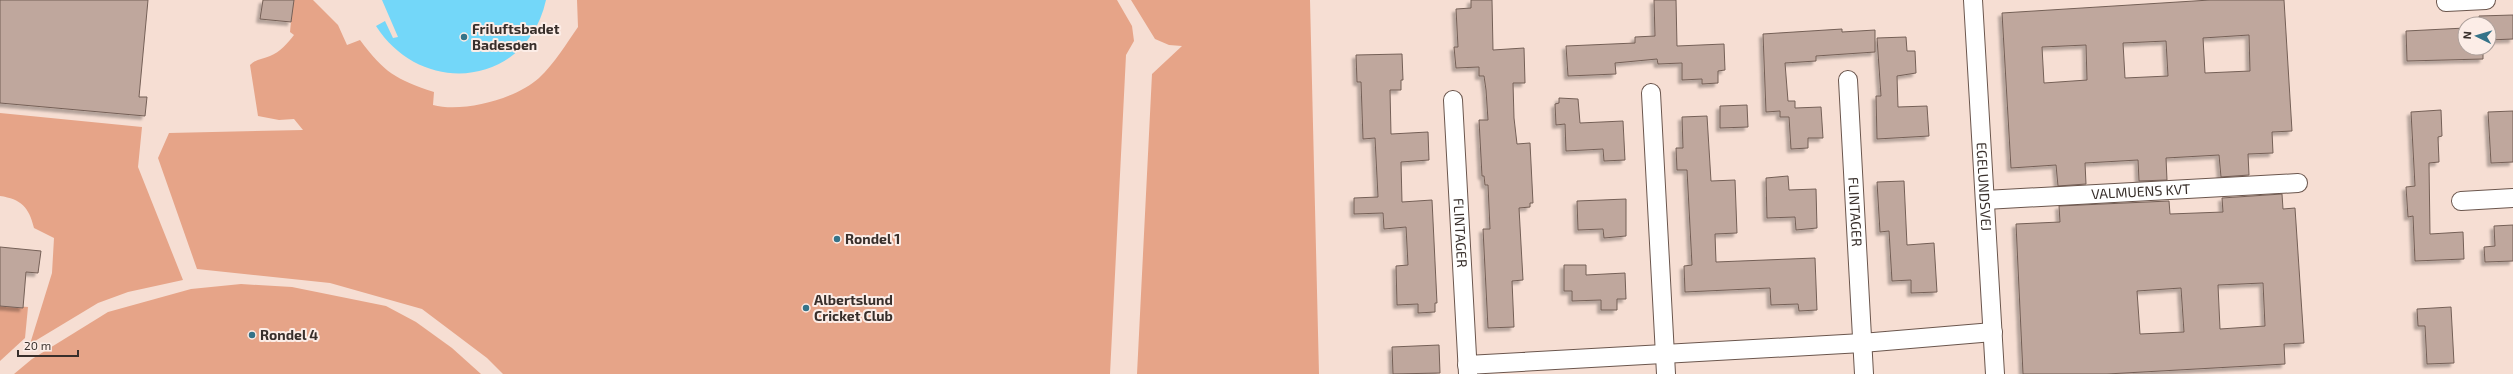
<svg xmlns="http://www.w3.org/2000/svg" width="2513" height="374" font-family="'Exo 2',sans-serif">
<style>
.green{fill:#e6a488}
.water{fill:#73d7f9}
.building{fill:#bfa79d;stroke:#756057;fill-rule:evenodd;filter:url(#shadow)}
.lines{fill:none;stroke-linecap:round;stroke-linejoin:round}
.minor-casing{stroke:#6b564d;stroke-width:20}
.minor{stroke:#fff;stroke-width:18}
.poi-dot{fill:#357389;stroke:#fcede7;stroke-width:1.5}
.labels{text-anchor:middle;stroke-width:4;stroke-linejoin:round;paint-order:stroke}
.poi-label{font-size:14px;font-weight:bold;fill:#382f2b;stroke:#fcede7;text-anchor:start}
.street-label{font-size:14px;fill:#382f2b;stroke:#fcede7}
</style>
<defs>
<filter id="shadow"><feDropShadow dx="-3.5" dy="3.5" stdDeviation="1" flood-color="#0004"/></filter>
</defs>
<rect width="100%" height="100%" fill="#f6ded3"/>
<g class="green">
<path d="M293,0H313L338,25L347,45L360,40C385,73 395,79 434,92L433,105C463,113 516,99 539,78C555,63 566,44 578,27L577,0H1117L1132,26L1134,41L1126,55L1110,374H503L487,358L422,309L330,283L197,269L158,158L169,133L303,130L294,119L279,120L258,116L250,65C256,59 263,59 270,56C280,52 288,43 294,35L290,32Z"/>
<polygon points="1131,0 1310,0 1319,374 1137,374 1152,74 1182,46 1169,45 1155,39"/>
<path d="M0,113L142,127L138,167L183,280L128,292L98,303L30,344L52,273L54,238L34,228C29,207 21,199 0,196Z"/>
<polygon points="241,284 292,287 386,306 416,322 452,348 481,374 14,374 32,359 108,312 191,289"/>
<polygon points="0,305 28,307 25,338 0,361"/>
</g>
<path class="water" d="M382,0H546C527,87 422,98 376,26L385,21L393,38L398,37Z"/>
<g class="building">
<polygon points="0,0 148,0 139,97 147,97 145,116 0,103"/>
<polygon points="263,0 294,0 291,22 260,19"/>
<polygon points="1471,0 1492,0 1493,50 1524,48 1525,83 1513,83 1514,118 1517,144 1530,143 1533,203 1530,203 1530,207 1519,208 1523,280 1512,281 1514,327 1488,328 1483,229 1490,229 1488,185 1485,185 1484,176 1482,176 1479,120 1488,120 1486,90 1484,76 1479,76 1479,67 1456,68 1454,47 1458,47 1456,9 1471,8"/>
<polygon points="1654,0 1676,0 1677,46 1724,44 1725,70 1718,71 1718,83 1702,84 1702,79 1682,80 1682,63 1658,64 1657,59 1615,63 1616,74 1568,76 1566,46 1635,43 1635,37 1655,36"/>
<path d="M2210,0H2284L2292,131L2272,132L2273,153L2248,154L2249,175L2221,177L2219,155L2166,158L2167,180L2139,181L2138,160L2085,163L2086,184L2058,186L2056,165L2011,168L2002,13ZM2249,35L2250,71L2205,73L2203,38ZM2166,41L2168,76L2125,78L2123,43ZM2086,45L2087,80L2044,83L2042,47Z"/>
<polygon points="2513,15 2513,39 2489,40 2489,24 2479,24 2479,16"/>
<polygon points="2465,28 2465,48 2483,48 2483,59 2407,61 2406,31"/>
<polygon points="1842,29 1842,32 1875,30 1875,52 1816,56 1816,61 1785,63 1788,101 1795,101 1795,108 1821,107 1823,138 1808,138 1808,148 1791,149 1789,117 1780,117 1780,111 1766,112 1763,34"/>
<polygon points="1906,37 1907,51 1915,51 1916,73 1897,76 1898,107 1927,106 1929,136 1877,139 1876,96 1881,96 1877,38"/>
<polygon points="1402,54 1403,80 1401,80 1401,90 1390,90 1391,134 1428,132 1429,160 1401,162 1402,202 1432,200 1437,303 1435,303 1435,312 1418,313 1418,304 1397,305 1396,266 1408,265 1406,227 1384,229 1383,213 1354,214 1354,198 1378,197 1375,138 1363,139 1361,82 1357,82 1356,55"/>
<polygon points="1559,98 1578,99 1580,123 1623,121 1625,160 1604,161 1603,149 1566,151 1565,124 1556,125 1555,104 1559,103"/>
<polygon points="1747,105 1748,127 1720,128 1720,106"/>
<polygon points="2441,110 2442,136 2438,137 2439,162 2429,163 2430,234 2463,232 2464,259 2415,261 2413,216 2408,217 2406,187 2415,186 2411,112"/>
<polygon points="2513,111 2513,162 2491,163 2488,112"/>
<polygon points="1707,116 1711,181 1735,180 1737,233 1715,234 1716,262 1815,258 1817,310 1799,311 1798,304 1771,305 1770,288 1685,292 1684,266 1692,265 1687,170 1677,170 1676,148 1683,148 1682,117"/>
<polygon points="1788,176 1789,190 1816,189 1817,228 1796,230 1795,217 1767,218 1766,178"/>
<polygon points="1904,181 1907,245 1934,243 1937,292 1911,293 1911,280 1892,281 1889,231 1880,232 1877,182"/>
<path d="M2282,194L2283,209L2295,208L2304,343L2284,344L2285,364L2107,374H2023L2016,224L2060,222L2059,206L2169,201L2170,214L2223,212L2222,198ZM2263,283L2265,326L2220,329L2218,285ZM2181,288L2184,332L2140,334L2137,291Z"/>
<polygon points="1626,199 1626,236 1604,238 1603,229 1578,230 1577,201"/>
<polygon points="2513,225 2513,261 2485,262 2484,247 2495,246 2494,226"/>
<polygon points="0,247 41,251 38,273 26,272 23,308 0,306"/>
<polygon points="1564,265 1586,265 1586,275 1625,273 1626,299 1617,299 1617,310 1601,310 1601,300 1572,301 1572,291 1564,291"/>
<polygon points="2451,307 2454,363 2427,364 2425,326 2418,326 2417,309"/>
<polygon points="1439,345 1440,373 1393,374 1392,347"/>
</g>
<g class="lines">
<g class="minor-casing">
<g id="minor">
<path id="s1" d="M1973,0L1995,374"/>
<polyline points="2446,2 2486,0"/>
<path id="s2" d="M1848,80L1864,374"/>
<polyline points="1651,93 1666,374"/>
<path id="s3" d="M1453,100L1468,374"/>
<path id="s4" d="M1985,200L2298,183"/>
<polyline points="2461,201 2513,198"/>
<polyline points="1467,365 1862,343 1993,332"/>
</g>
</g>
<use href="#minor" class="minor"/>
</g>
<g class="poi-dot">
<circle cx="464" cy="37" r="4"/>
<circle cx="837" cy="239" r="4"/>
<circle cx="806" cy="308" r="4"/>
<circle cx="252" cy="335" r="4"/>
</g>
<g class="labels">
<g class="poi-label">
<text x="472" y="34">Friluftsbadet<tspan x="472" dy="16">Badesøen</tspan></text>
<text x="845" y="244">Rondel 1</text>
<text x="814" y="305">Albertslund<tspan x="814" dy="16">Cricket Club</tspan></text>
<text x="260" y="340">Rondel 4</text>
</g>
<g class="street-label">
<text dy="5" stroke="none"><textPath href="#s1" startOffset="187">EGELUNDSVEJ</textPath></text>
<text dy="5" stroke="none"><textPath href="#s4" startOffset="156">VALMUENS KVT</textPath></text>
<text dy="5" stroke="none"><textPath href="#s2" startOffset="132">FLINTAGER</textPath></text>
<text dy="5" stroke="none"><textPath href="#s3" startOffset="133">FLINTAGER</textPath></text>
</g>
</g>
<g transform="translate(2477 36) rotate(275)"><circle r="19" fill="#fcede7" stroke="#aea19c"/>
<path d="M0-3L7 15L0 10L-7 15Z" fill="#357389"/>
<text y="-6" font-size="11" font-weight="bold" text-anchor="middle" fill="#382f2b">N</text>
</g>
<path d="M18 350v6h60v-6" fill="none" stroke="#382f2b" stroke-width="2"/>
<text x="24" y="350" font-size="12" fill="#382f2b" stroke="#fcede7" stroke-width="3" paint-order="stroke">20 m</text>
</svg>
